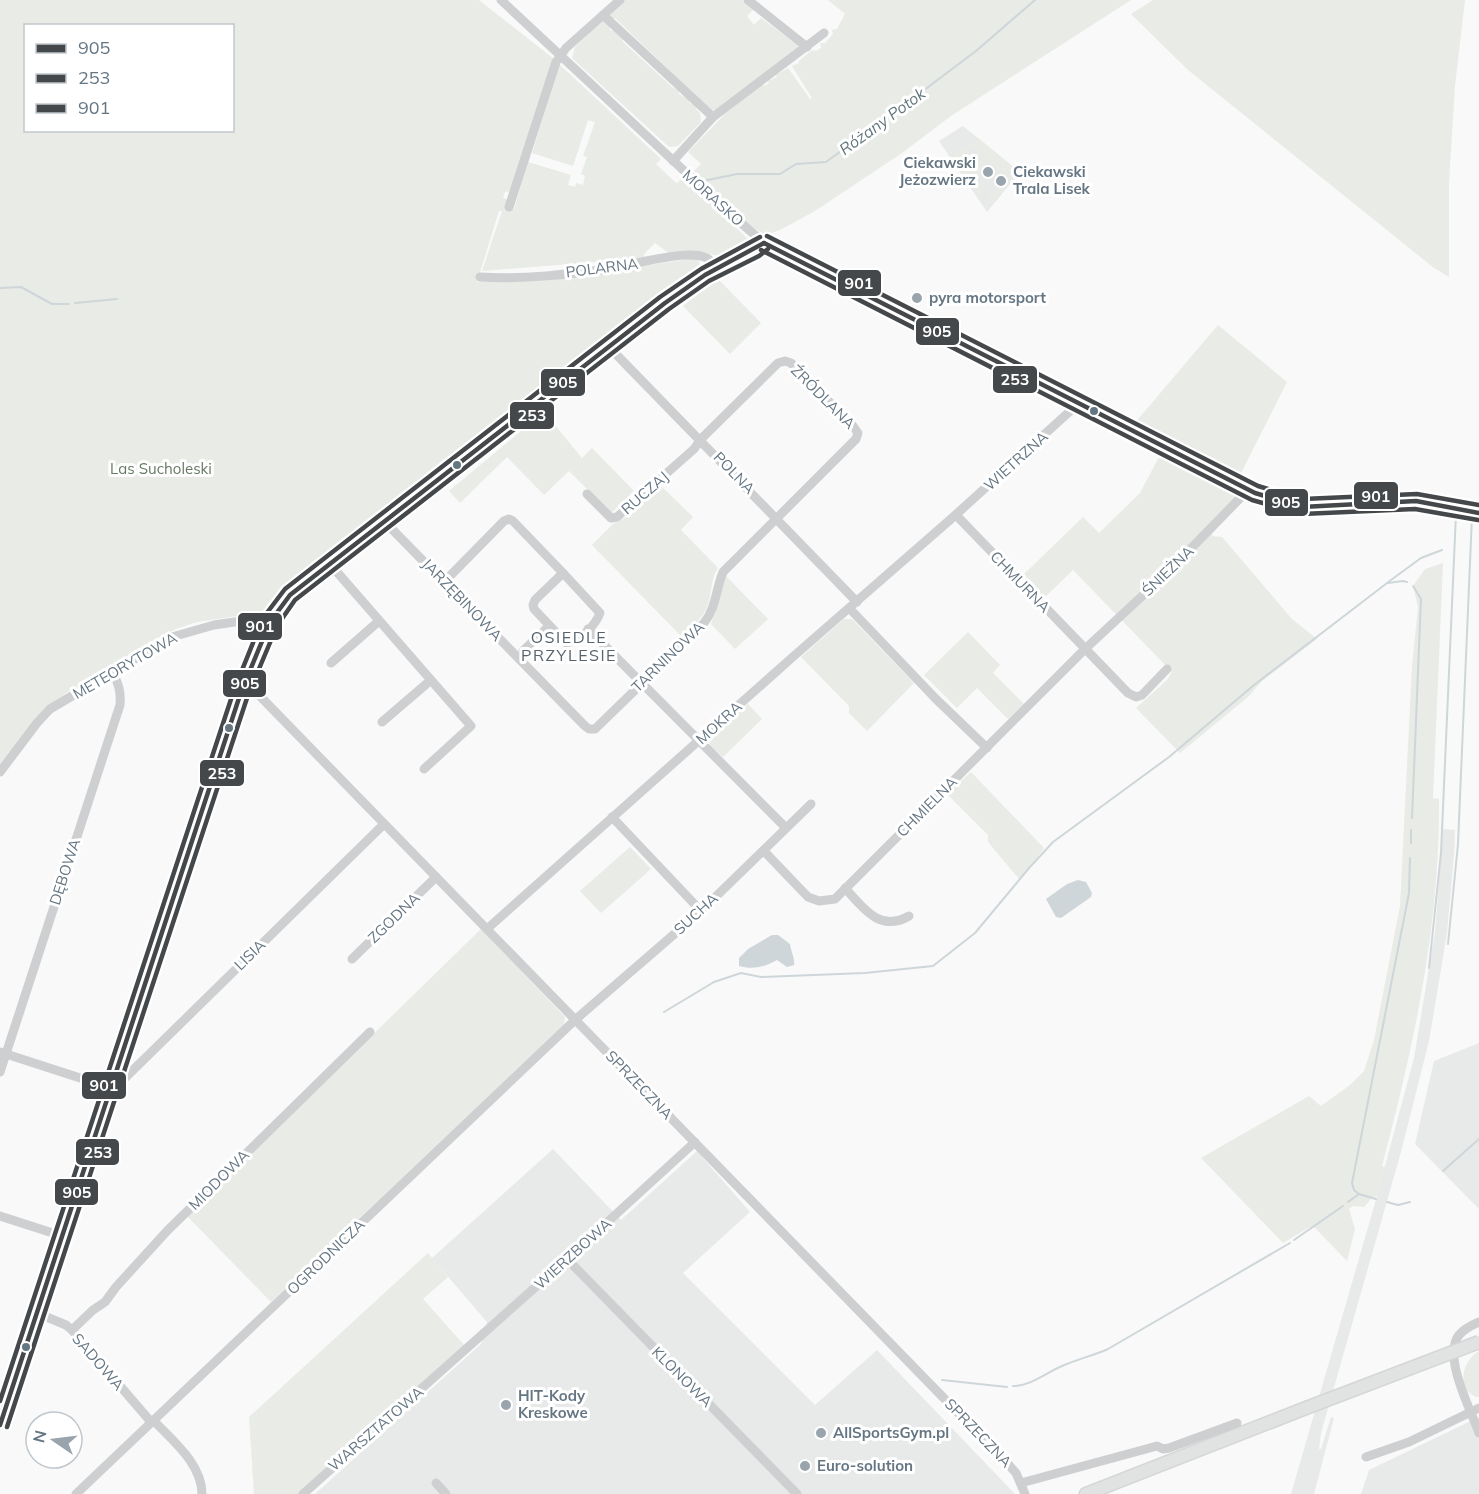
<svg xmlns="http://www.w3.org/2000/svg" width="1479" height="1494" font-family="Mulish,sans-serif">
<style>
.built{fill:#e8e9e9}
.green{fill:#e8ebe6;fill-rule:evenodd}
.water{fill:#ced6d9}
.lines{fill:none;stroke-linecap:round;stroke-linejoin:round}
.stream{stroke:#ced6d9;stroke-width:2}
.major-casing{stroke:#d5d6d7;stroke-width:15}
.minor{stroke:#cecfd0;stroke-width:9}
.major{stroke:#e1e2e2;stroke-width:12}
.major-bridge-casing{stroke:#d5d6d7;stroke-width:15;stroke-linecap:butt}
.major-bridge{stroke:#e1e2e2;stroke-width:12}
.bus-1-casing{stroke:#fff;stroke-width:9}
.bus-2-casing{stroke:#fff;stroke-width:9}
.bus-3-casing{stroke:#fff;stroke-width:9}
.bus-1{stroke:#45484a;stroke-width:4.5}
.bus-2{stroke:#45484a;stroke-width:4.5}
.bus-3{stroke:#45484a;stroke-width:4.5}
.poi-dot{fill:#99a4ac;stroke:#fff;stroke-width:2}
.bus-dot{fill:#657683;stroke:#fff;stroke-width:2}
.labels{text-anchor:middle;stroke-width:6;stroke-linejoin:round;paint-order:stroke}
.poi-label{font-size:15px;font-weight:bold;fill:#657683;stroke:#fff;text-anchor:start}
.street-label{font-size:15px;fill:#657683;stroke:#fff}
.park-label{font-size:15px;fill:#687a64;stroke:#fff}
.water-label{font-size:16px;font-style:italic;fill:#60757c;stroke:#fff}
.neighbourhood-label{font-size:16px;letter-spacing:1.5px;fill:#57646e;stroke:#fff}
.line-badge{stroke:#fff;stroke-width:2}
.badge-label{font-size:16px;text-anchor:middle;font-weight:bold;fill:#fff}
</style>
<rect width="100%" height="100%" fill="#f9f9f9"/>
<g class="built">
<polygon points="963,126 1020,172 987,212 939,141"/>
<polygon points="1443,829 1455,830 1454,855 1447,933 1429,1041 1401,1152 1321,1433 1319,1449 1321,1449 1331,1417 1334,1418 1314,1494 1291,1494 1375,1203 1414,1058 1435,932"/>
<polygon points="1479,1043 1479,1209 1415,1144 1434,1061"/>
<polygon points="553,1149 621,1220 697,1151 750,1212 683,1273 815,1405 877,1350 1015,1494 315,1494 481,1344 487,1322 432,1258"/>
<polygon points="1479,1417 1479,1494 1361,1494 1369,1470"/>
</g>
<g class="green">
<path d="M0,0H479L554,59L511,191L505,192L503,198L509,200L506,210L514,209L528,162L571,175L568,185L575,187L576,183L583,185L585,176L581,174L587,157L583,156L595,122L588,120L573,166L532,153L559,64L661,159L656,164L675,182L678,183L682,176L750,241L747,245L731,255L723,256L700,253L670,254L655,243L644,254V258L482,271L502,211H499L477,282L613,270L697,258L703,270L685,281L531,404L433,476L283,596L275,606L265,612L197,622L176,629L154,640L65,694L44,710L0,765ZM26,26H232V130H26Z"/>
<polygon points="623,0 742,0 754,9 747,16 754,25 761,18 798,45 798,48 716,110 710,110 668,72 669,70 615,18 613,20 609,17 609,13"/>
<polygon points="828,0 1131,0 951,116 902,153 815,211 782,229 769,234 764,234 755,229 729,207 729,204 701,182 700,176 694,171 701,164 688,152 726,113 762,84 764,86 769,83 768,81 777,77 776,75 788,68 810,99 812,98 792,66 799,63 799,61 812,50 816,51 821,48 820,43 825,43 833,34 832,30 837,29 845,14"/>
<polygon points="1153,0 1465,0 1455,86 1449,183 1449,277 1434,268 1188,70 1131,14"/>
<polygon points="602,20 610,25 610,30 616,31 624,38 622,41 672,87 679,91 679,94 689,100 690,104 692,103 697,107 696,109 700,113 701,122 678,146 669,147 572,58 575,47"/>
<polygon points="978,138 1019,172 995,202 989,199 990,192 995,187 999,190 1007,179 1007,176 967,145"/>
<polygon points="964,147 988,165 976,180 985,188 984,193 979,197 950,156"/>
<polygon points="718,279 761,323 730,354 683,306"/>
<polygon points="1218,325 1287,382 1239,477 1134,424"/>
<polygon points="544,412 582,458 592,448 634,491 611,513 569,471 544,495 507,457 460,503 449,491"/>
<polygon points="1161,453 1238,494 1214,521 1212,536 1222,537 1292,619 1317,639 1262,681 1248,697 1180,753 1136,708 1167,680 1172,672 1073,570 1043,599 1021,577 1083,517 1099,533 1140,493"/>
<path d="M661,486L693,517L681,530L718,568C711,578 712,589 709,601C705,617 693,626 681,636L592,545L613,524L632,514Z"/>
<path d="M1443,563L1433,798L1439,799C1440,926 1414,1045 1382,1166L1385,1167L1377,1196L1371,1199L1364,1207L1353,1206L1349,1209L1355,1229L1347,1261L1315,1228L1310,1227L1283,1243L1201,1158L1309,1096L1321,1106L1350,1085L1364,1071L1374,1040L1400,906L1412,666L1418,607L1413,586L1425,569Z"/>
<polygon points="726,576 768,619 735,649 711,624"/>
<polygon points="844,619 852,619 914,683 867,731 849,713 849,706 801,657"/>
<polygon points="968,632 1000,665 993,673 1024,704 1008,719 977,688 957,708 924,675"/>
<polygon points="748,704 762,719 723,757 710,746 709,736 736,712"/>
<polygon points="971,772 1044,848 1020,880 988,842 988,835 947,794"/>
<polygon points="630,847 651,869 601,913 580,891"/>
<polygon points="481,929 565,1017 564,1024 271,1302 187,1216"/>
<polygon points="428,1253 448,1277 423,1299 465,1346 299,1494 254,1494 249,1417"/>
<path d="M1479,1351V1397H1476C1455,1388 1463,1360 1479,1351Z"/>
</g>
<g class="water">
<polygon points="1078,880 1086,882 1092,893 1091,897 1061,918 1056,917 1046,899 1067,884"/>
<path d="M772,935H778L790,944C791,952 795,958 794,965L787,967L777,960C765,967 753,970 739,966V958L748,949Z"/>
</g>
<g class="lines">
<g class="stream">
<polyline points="684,180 694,189"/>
<polyline points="703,181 737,174 780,174 796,164 826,162 871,129 875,123 883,121 976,51 1035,0"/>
<polyline points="0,288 21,287 52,304 69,304"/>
<polyline points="75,303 117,299"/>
<polyline points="1388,583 1403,581 1407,582"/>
<polyline points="1412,818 1421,599 1413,586"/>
<polyline points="1411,843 1411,830"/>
<polyline points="1448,944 1458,844 1472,516"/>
<polyline points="1429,968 1441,853 1456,514"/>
<polyline points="664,1012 714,982 741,973 761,977 865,973 933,966 975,933 1030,867 1053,842 1169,757 1254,685 1391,580 1421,558 1442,550"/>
<polyline points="1443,1171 1479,1139"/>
<polyline points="1359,1194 1354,1190 1352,1183 1409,893 1410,858"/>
<polyline points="1348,1202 1359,1194 1376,1199"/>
<polyline points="1387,1202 1398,1205 1410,1202"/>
<polyline points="1294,1240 1343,1206"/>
<polyline points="942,1380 1007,1387"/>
<path d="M1013,1386C1033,1386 1049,1370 1067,1364C1081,1358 1095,1355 1108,1349L1290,1243"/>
</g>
<g class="major-casing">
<polyline id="major" points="1086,1494 1306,1408"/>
</g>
<g class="minor">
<polyline points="501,0 724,208 764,243 778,250 1255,493 1282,502 1302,507 1416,501 1479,513"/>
<polyline points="748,0 807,47"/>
<polyline points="603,15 713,117"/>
<polyline points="673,161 713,117 824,33"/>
<polyline points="509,207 556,62 566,48 620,0"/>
<path d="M480,277C524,280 570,274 613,268C635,264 685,250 704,257C711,259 713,264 716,270"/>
<polyline points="609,347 857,602"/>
<polyline points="956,515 1128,693 1136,697 1142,695 1167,669"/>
<path d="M385,522L585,726L589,729H595L704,623C716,608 716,589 723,572L856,439L858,433L853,426L791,363L785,361L778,363L701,439L694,449L617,517L611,518L587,494"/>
<polyline points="330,564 471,726 424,769"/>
<path d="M563,573L600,613C595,626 579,642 566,643L534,609L533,605L535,600Z"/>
<polyline points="444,582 504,521 509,519 513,521 563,573"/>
<polyline points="850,609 936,699 987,748"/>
<polyline points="588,629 786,828"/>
<polyline points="523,651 549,626"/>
<polyline points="331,663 379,621"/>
<polyline points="243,684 252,688 1008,1464 1016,1473 1025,1494"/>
<polyline points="382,722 431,680"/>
<polyline points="0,772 37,723 50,709 172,637 214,625 262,618 271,620"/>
<polyline points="612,817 701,911"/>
<polyline points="764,851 808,897 819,901 835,899 1085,649 1167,573 1248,490"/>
<path d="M845,888C863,908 880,933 909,916"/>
<polyline points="487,929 795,655 951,519 1079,403"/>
<polyline points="352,959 436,877"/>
<polyline points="0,1052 111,1088"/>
<path d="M0,1072L120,705C121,692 119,684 112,672"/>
<polyline points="113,1080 121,1081 126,1077 384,824"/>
<polyline points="0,1216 62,1236"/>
<polyline points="567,1259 797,1494"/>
<polyline points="37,1313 66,1325 72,1330 151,1422"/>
<path d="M1479,1322C1472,1325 1464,1329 1459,1335C1442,1356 1471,1410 1479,1433"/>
<polyline points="72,1330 93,1310 105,1302 116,1287 167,1231 370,1032"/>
<path d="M153,1420C173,1441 202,1464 202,1494"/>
<polyline points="0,1425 241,692 270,622 290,595 665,303 705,275 756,249 764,243"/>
<polyline points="1366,1457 1409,1442 1479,1408"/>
<polyline points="436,1483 446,1494"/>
<polyline points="1021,1483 1157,1446 1163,1449 1169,1448 1237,1423"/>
<polyline points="76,1494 575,1020 701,911 811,804"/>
<polyline points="303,1494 567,1259 695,1142"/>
</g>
<use href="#major" class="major"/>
<g class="major-bridge-casing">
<polyline id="major-bridge" points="1306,1408 1479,1342"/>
</g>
<use href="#major-bridge" class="major-bridge"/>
<g class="bus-1-casing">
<g id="bus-1">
<polyline points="764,243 1255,493 1302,507 1416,501 1479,513"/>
<polyline points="0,1425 241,692 270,622 290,595 665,303 705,275 764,243"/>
</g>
</g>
<g class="bus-2-casing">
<g id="bus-2">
<polyline points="761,250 1252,500 1302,514 1415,509 1478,520"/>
<polyline points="7,1427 248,695 277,626 295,600 669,309 709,281 759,256 768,249"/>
</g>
</g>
<g class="bus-3-casing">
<g id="bus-3">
<polyline points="767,236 1258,486 1303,499 1417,494 1479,505"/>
<polyline points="0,1401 234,690 263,618 285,589 660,297 701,269 760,237"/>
</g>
</g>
<use href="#bus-1" class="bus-1"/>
<use href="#bus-2" class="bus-2"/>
<use href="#bus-3" class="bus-3"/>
</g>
<g class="poi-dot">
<circle cx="988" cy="172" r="6"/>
<circle cx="1001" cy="181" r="6"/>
<circle cx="917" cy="298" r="6"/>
<circle cx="506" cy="1405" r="6"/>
<circle cx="821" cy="1433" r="6"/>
<circle cx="805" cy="1466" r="6"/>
</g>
<g class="bus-dot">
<circle cx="1094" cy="411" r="5"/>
<circle cx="457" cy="465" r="5"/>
<circle cx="229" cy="728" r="5"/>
<circle cx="26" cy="1347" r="5"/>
</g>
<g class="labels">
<g class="poi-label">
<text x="976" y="168" text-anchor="end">Ciekawski<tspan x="976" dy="17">Jeżozwierz</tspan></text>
<text x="1013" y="177">Ciekawski<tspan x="1013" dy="17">Trala Lisek</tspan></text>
<text x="929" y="303">pyra motorsport</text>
<text x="518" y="1401">HIT-Kody<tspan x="518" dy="17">Kreskowe</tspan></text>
<text x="833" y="1438">AllSportsGym.pl</text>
<text x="817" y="1471">Euro-solution</text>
</g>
<g class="street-label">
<text transform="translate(713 198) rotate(42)" y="5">MORASKO</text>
<text transform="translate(602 268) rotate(-7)" y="5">POLARNA</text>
<text transform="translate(823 397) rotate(45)" y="5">ŹRÓDLANA</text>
<text transform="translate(1016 461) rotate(-42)" y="5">WIETRZNA</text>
<text transform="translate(734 473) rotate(46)" y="5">POLNA</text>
<text transform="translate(645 493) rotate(-41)" y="5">RUCZAJ</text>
<text transform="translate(1168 571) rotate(-44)" y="5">ŚNIEŻNA</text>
<text transform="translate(1020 582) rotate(46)" y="5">CHMURNA</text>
<text transform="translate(462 600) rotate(46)" y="5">JARZĘBINOWA</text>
<text transform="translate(668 657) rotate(-44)" y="5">TARNINOWA</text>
<text transform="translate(125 666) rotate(-30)" y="5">METEORYTOWA</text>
<text transform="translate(719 723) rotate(-42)" y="5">MOKRA</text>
<text transform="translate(927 807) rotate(-45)" y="5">CHMIELNA</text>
<text transform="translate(65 872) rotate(-72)" y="5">DĘBOWA</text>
<text transform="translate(696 914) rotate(-42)" y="5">SUCHA</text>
<text transform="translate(394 918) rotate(-44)" y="5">ZGODNA</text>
<text transform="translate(250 955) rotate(-44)" y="5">LISIA</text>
<text transform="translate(639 1085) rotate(46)" y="5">SPRZECZNA</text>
<text transform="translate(219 1180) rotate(-45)" y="5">MIODOWA</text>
<text transform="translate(573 1254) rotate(-42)" y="5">WIERZBOWA</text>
<text transform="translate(326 1257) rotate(-44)" y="5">OGRODNICZA</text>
<text transform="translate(98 1362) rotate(49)" y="5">SADOWA</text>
<text transform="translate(682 1377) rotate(45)" y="5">KLONOWA</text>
<text transform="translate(376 1429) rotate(-41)" y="5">WARSZTATOWA</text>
<text transform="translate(978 1433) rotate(46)" y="5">SPRZECZNA</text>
</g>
<g class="park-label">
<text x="161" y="474">Las Sucholeski</text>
</g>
<g class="water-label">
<text transform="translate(882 121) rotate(-36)" y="6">Różany Potok</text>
</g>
<g class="neighbourhood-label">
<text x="569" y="643">OSIEDLE<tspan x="569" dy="18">PRZYLESIE</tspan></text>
</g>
</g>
<g class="line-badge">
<rect x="837" y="269" width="45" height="28" rx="6" fill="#45484a"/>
<rect x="915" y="317" width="45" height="29" rx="6" fill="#45484a"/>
<rect x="992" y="365" width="46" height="29" rx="6" fill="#45484a"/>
<rect x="540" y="368" width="46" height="29" rx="6" fill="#45484a"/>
<rect x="509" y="401" width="46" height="29" rx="6" fill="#45484a"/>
<rect x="1353" y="481" width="46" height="29" rx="6" fill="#45484a"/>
<rect x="1264" y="488" width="45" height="29" rx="6" fill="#45484a"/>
<rect x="237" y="612" width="46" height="29" rx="6" fill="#45484a"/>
<rect x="222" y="669" width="45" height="29" rx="6" fill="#45484a"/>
<rect x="199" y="759" width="46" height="28" rx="6" fill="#45484a"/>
<rect x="81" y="1071" width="46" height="29" rx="6" fill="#45484a"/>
<rect x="75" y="1138" width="45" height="28" rx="6" fill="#45484a"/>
<rect x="54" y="1178" width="45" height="28" rx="6" fill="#45484a"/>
</g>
<g class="badge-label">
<text x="859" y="289">901</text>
<text x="937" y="337">905</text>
<text x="1015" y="385">253</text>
<text x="563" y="388">905</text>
<text x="532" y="421">253</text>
<text x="1376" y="502">901</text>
<text x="1286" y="508">905</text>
<text x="260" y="632">901</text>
<text x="245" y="689">905</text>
<text x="222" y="779">253</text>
<text x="104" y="1091">901</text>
<text x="98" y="1158">253</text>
<text x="77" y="1198">905</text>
</g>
<rect x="24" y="24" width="210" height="108" fill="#ffffff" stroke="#c1c8cd" stroke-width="1.5"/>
<rect x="36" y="44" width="30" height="9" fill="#45484a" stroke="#c1c8cd" stroke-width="1.5"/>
<text x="78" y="54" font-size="18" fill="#657683">905</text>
<rect x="36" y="74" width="30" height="9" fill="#45484a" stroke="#c1c8cd" stroke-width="1.5"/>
<text x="78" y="84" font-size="18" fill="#657683">253</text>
<rect x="36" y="104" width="30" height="9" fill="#45484a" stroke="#c1c8cd" stroke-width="1.5"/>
<text x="78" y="114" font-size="18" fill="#657683">901</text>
<g transform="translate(54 1440) rotate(284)"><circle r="28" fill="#ffffff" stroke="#c1c8cd" stroke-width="1.5"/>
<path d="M0-4.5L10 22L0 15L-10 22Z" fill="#99a4ac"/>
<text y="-9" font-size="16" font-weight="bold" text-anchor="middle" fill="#657683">N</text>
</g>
</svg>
